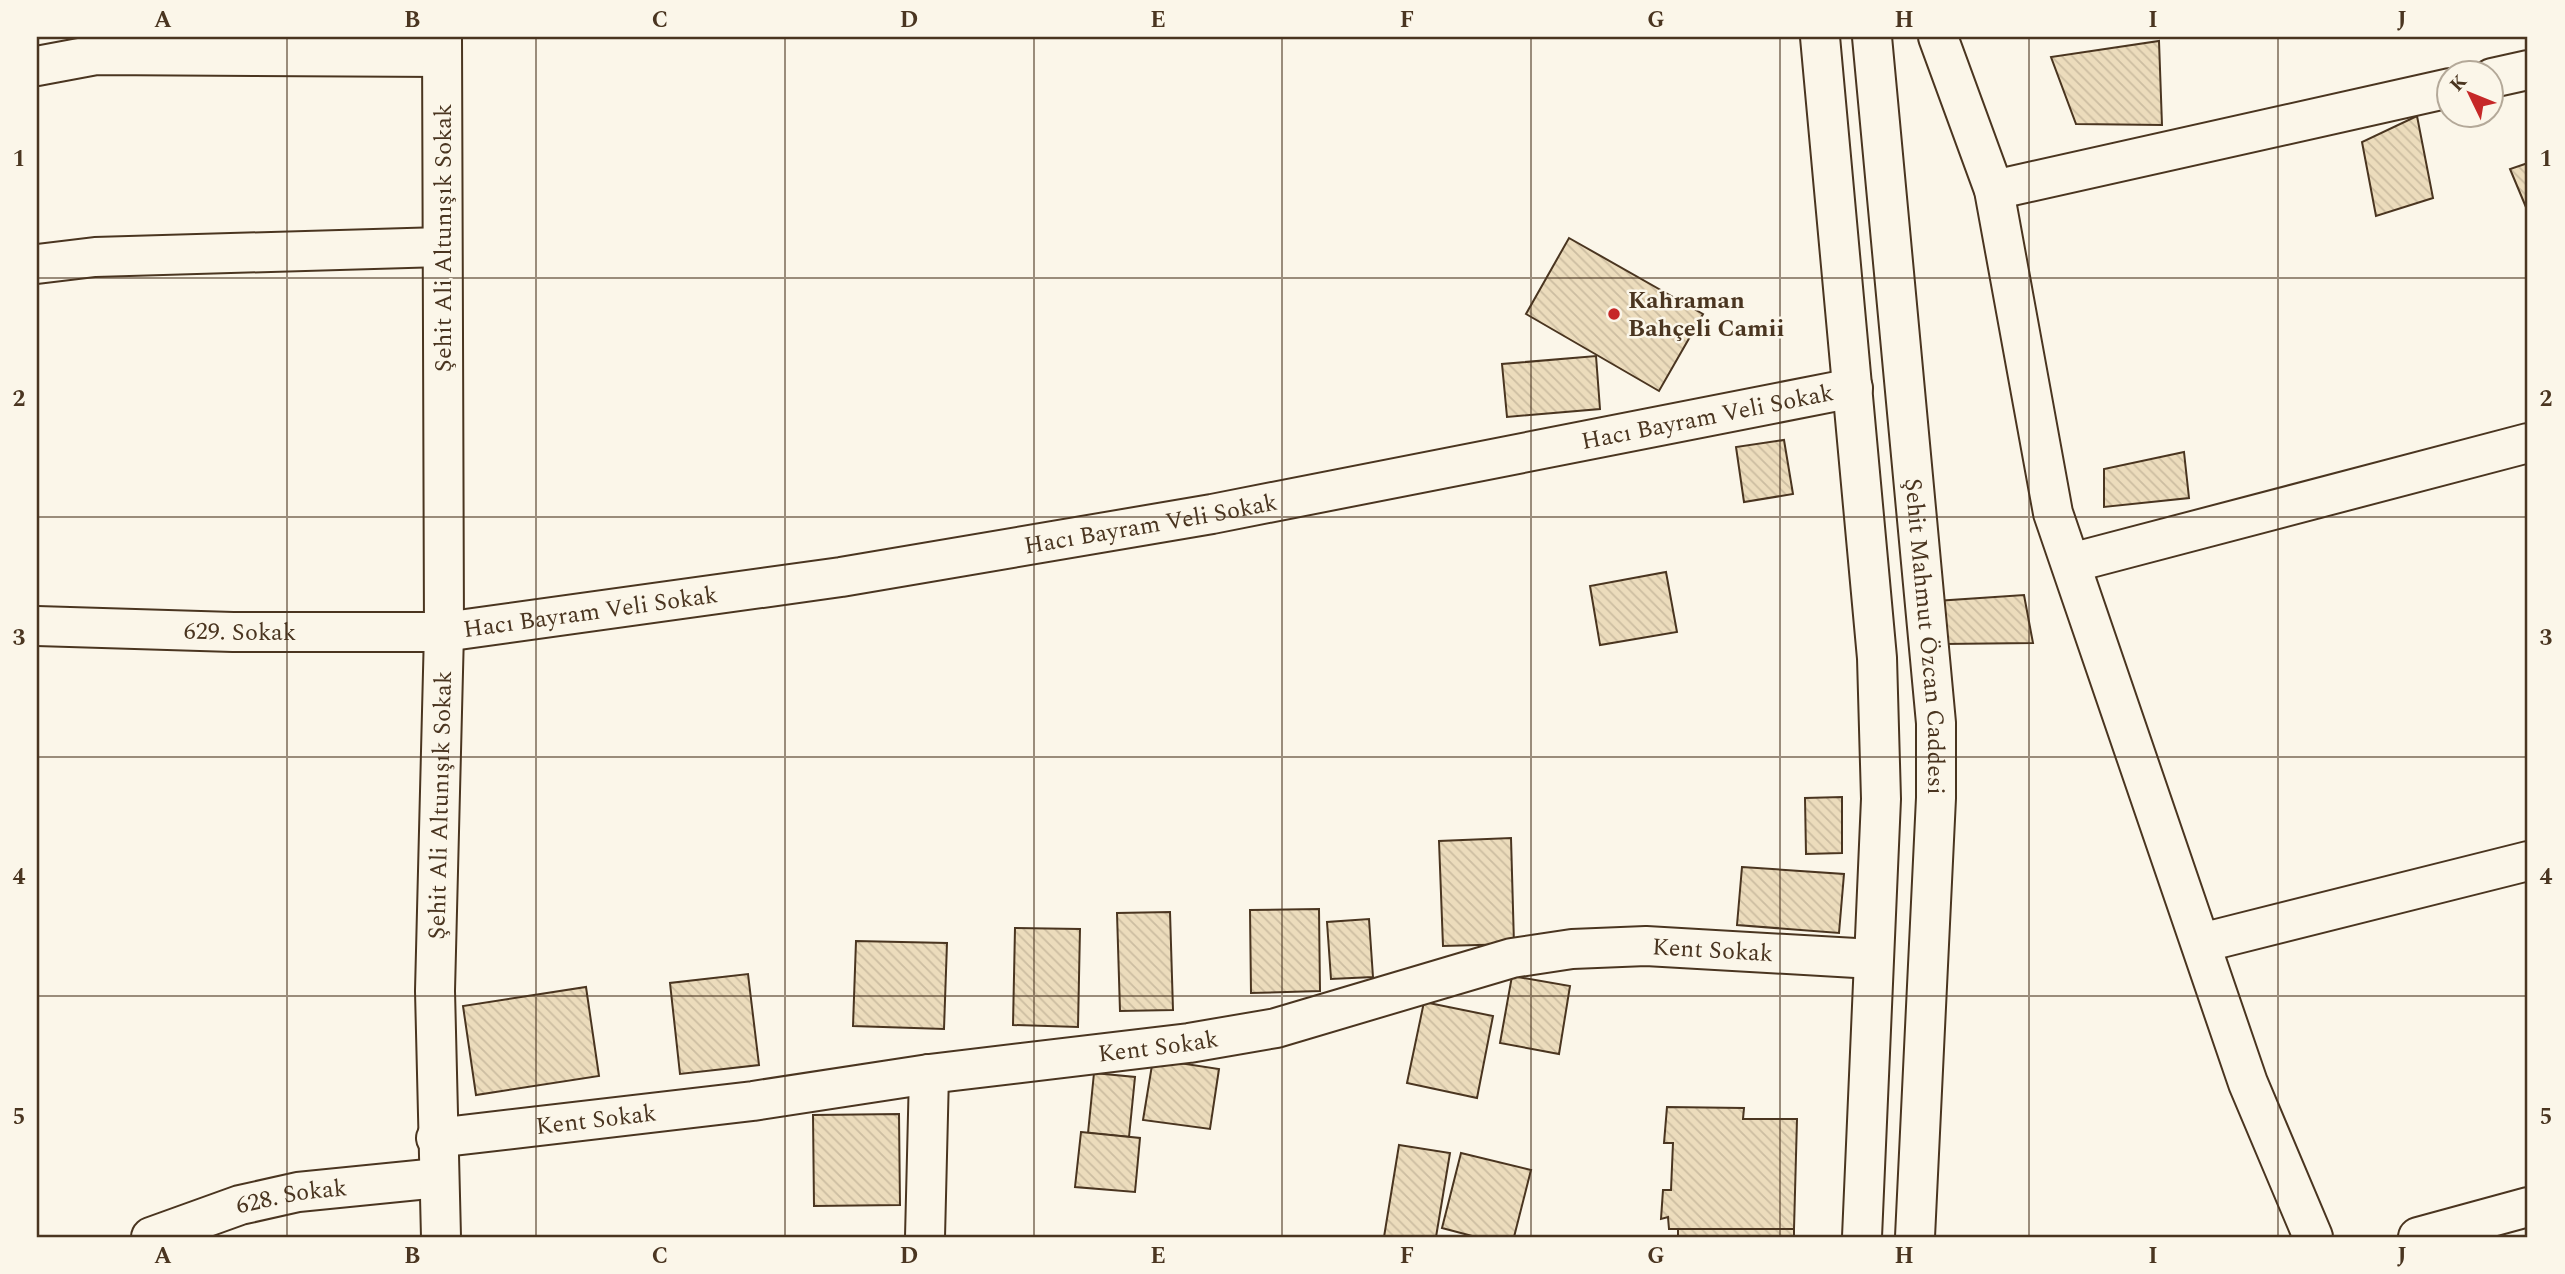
<svg xmlns="http://www.w3.org/2000/svg" width="2565" height="1274" font-family="Spectral,serif">
<style>
.building{fill:url(#building-back-hatch);stroke:#4a3520;stroke-width:2}
.lines{fill:none;stroke-linecap:round;stroke-linejoin:round}
.minor-casing{stroke:#4a3520;stroke-width:42}
.tertiary-casing{stroke:#4a3520;stroke-width:42}
.minor{stroke:#fbf6e9;stroke-width:38}
.tertiary{stroke:#fbf6e9;stroke-width:38}
.grid{fill:none;stroke:#4a3520;stroke-width:2;stroke-opacity:0.55}
.poi-dot{fill:#c62828;stroke:#fbf6e9;stroke-width:2.5}
.labels{text-anchor:middle;stroke-width:5;stroke-linejoin:round;paint-order:stroke}
.street-label{font-size:24px;fill:#4a3520;stroke:#fbf6e9}
.poi-label{font-size:24px;font-weight:bold;fill:#4a3520;stroke:#fbf6e9;text-anchor:start}
.neatline{fill:none;stroke:#4a3520;stroke-width:2.5}
.grid-label{font-size:23px;text-anchor:middle;font-weight:bold;fill:#4a3520}
</style>
<defs>
<pattern id="building-back-hatch" width="6" height="6" patternUnits="userSpaceOnUse" patternTransform="scale(1.75)"><rect width="6" height="6" fill="#ecdcbc"/><path d="M-1 5l2 2M0 0l6 6M5-1l2 2" fill="none" stroke="#ccbda1"/></pattern>
</defs>
<rect width="100%" height="100%" fill="#fbf6e9"/>
<g class="building">
<polygon points="2159,41 2162,125 2076,124 2051,57"/>
<polygon points="2417,116 2433,198 2376,216 2362,142"/>
<polygon points="2528,163 2528,212 2510,169"/>
<polygon points="1569,238 1703,314 1659,391 1526,314"/>
<polygon points="1596,356 1600,409 1507,417 1502,364"/>
<polygon points="1784,440 1793,494 1744,502 1736,447"/>
<polygon points="2184,452 2189,498 2104,507 2104,469"/>
<polygon points="1666,572 1677,632 1600,645 1590,586"/>
<polygon points="2024,595 2033,643 1943,644 1936,601"/>
<polygon points="1842,797 1842,853 1806,854 1805,798"/>
<polygon points="1511,838 1514,944 1443,946 1439,841"/>
<polygon points="1742,867 1844,874 1839,933 1737,925"/>
<polygon points="1319,909 1320,991 1251,993 1250,910"/>
<polygon points="1170,912 1173,1010 1120,1011 1117,913"/>
<polygon points="1369,919 1373,977 1331,979 1327,922"/>
<polygon points="1015,928 1080,929 1078,1027 1013,1025"/>
<polygon points="856,941 947,943 944,1029 853,1026"/>
<polygon points="748,974 759,1065 680,1074 670,983"/>
<polygon points="1512,976 1570,986 1559,1054 1500,1043"/>
<polygon points="586,987 599,1076 476,1095 463,1006"/>
<polygon points="1424,1002 1493,1016 1477,1098 1407,1083"/>
<polygon points="1153,1059 1219,1069 1210,1129 1143,1120"/>
<polygon points="1094,1073 1135,1077 1129,1137 1088,1133"/>
<polygon points="1667,1107 1744,1108 1743,1119 1797,1119 1794,1229 1669,1229 1668,1217 1661,1219 1663,1190 1671,1190 1673,1143 1664,1143"/>
<polygon points="899,1114 900,1205 814,1206 813,1115"/>
<polygon points="1081,1132 1140,1138 1135,1192 1075,1187"/>
<polygon points="1399,1145 1450,1153 1436,1237 1384,1237"/>
<polygon points="1461,1153 1531,1170 1514,1237 1476,1237 1442,1228"/>
<rect x="1678" y="1229" width="116" height="8"/>
</g>
<g class="lines">
<g class="minor-casing">
<g id="minor">
<polyline points="1938,37 1994,190 2053,513 2248,1083 2313,1237"/>
<polyline points="37,66 96,55 442,57"/>
<polyline points="2492,78 2528,70"/>
<polyline points="1994,190 2450,88"/>
<polyline points="37,264 95,257 442,247"/>
<polyline points="2071,563 2528,443"/>
<path id="s1" d="M37,626L233,632H444L841,577L1212,514L1853,388"/>
<polyline points="2201,943 2528,861"/>
<path id="s2" d="M436,1138L753,1101L929,1074L1189,1043L1276,1028L1512,958L1572,949L1646,946L1873,959"/>
<path id="s3" d="M151,1237L240,1205L298,1192L438,1178"/>
<path id="s4" d="M441,1237L435,991L444,632L442,37"/>
<polyline points="925,1237 929,1074"/>
<polyline points="2418,1237 2528,1207"/>
</g>
</g>
<g class="tertiary-casing">
<g id="tertiary">
<polyline points="1820,37 1877,658 1881,799 1862,1237"/>
<path id="s5" d="M1872,37L1936,723V798L1915,1237"/>
</g>
</g>
<use href="#minor" class="minor"/>
<use href="#tertiary" class="tertiary"/>
</g>
<path class="grid" d="M287,37V1237M536,37V1237M785,37V1237M1034,37V1237M1282,37V1237M1531,37V1237M1780,37V1237M2029,37V1237M2278,37V1237M37,278H2528M37,517H2528M37,757H2528M37,996H2528"/>
<circle class="poi-dot" cx="1614" cy="314" r="7"/>
<g class="labels">
<g class="street-label">
<text transform="translate(443 238) rotate(-90)" y="8">Şehit Ali Altunışık Sokak</text>
<text dy="8" stroke="none"><textPath href="#s1" startOffset="1689">Hacı Bayram Veli Sokak</textPath></text>
<text dy="8" stroke="none"><textPath href="#s1" startOffset="1122">Hacı Bayram Veli Sokak</textPath></text>
<text dy="8" stroke="none"><textPath href="#s1" startOffset="555">Hacı Bayram Veli Sokak</textPath></text>
<text dy="8" stroke="none"><textPath href="#s1" startOffset="203">629. Sokak</textPath></text>
<text dy="8" stroke="none"><textPath href="#s5" startOffset="602">Şehit Mahmut Özcan Caddesi</textPath></text>
<text dy="8" stroke="none"><textPath href="#s4" startOffset="432">Şehit Ali Altunışık Sokak</textPath></text>
<text dy="8" stroke="none"><textPath href="#s2" startOffset="1295">Kent Sokak</textPath></text>
<text dy="8" stroke="none"><textPath href="#s2" startOffset="728">Kent Sokak</textPath></text>
<text dy="8" stroke="none"><textPath href="#s2" startOffset="161">Kent Sokak</textPath></text>
<text dy="8" stroke="none"><textPath href="#s3" startOffset="147">628. Sokak</textPath></text>
</g>
<g class="poi-label">
<text x="1628" y="308">Kahraman<tspan x="1628" dy="28">Bahçeli Camii</tspan></text>
</g>
</g>
<rect width="2565" height="1274" fill="none" stroke="#fbf6e9" stroke-width="77"/>
<g transform="translate(2470 94) rotate(313)"><circle r="33" fill="#fbf6e9" stroke="#b4a999" stroke-width="2"/>
<path d="M0-5L12 26L0 18L-12 26Z" fill="#c62828"/>
<text y="-10" font-size="19" font-weight="bold" text-anchor="middle" fill="#4a3520">K</text>
</g>
<rect x="38" y="38" width="2488" height="1198" class="neatline"/>
<g class="grid-label">
<text x="163" y="27">A</text>
<text x="412" y="27">B</text>
<text x="660" y="27">C</text>
<text x="909" y="27">D</text>
<text x="1158" y="27">E</text>
<text x="1407" y="27">F</text>
<text x="1656" y="27">G</text>
<text x="1904" y="27">H</text>
<text x="2153" y="27">I</text>
<text x="2402" y="27">J</text>
<text x="19" y="166">1</text>
<text x="2546" y="166">1</text>
<text x="19" y="406">2</text>
<text x="2546" y="406">2</text>
<text x="19" y="645">3</text>
<text x="2546" y="645">3</text>
<text x="19" y="884">4</text>
<text x="2546" y="884">4</text>
<text x="19" y="1124">5</text>
<text x="2546" y="1124">5</text>
<text x="163" y="1263">A</text>
<text x="412" y="1263">B</text>
<text x="660" y="1263">C</text>
<text x="909" y="1263">D</text>
<text x="1158" y="1263">E</text>
<text x="1407" y="1263">F</text>
<text x="1656" y="1263">G</text>
<text x="1904" y="1263">H</text>
<text x="2153" y="1263">I</text>
<text x="2402" y="1263">J</text>
</g>
</svg>
